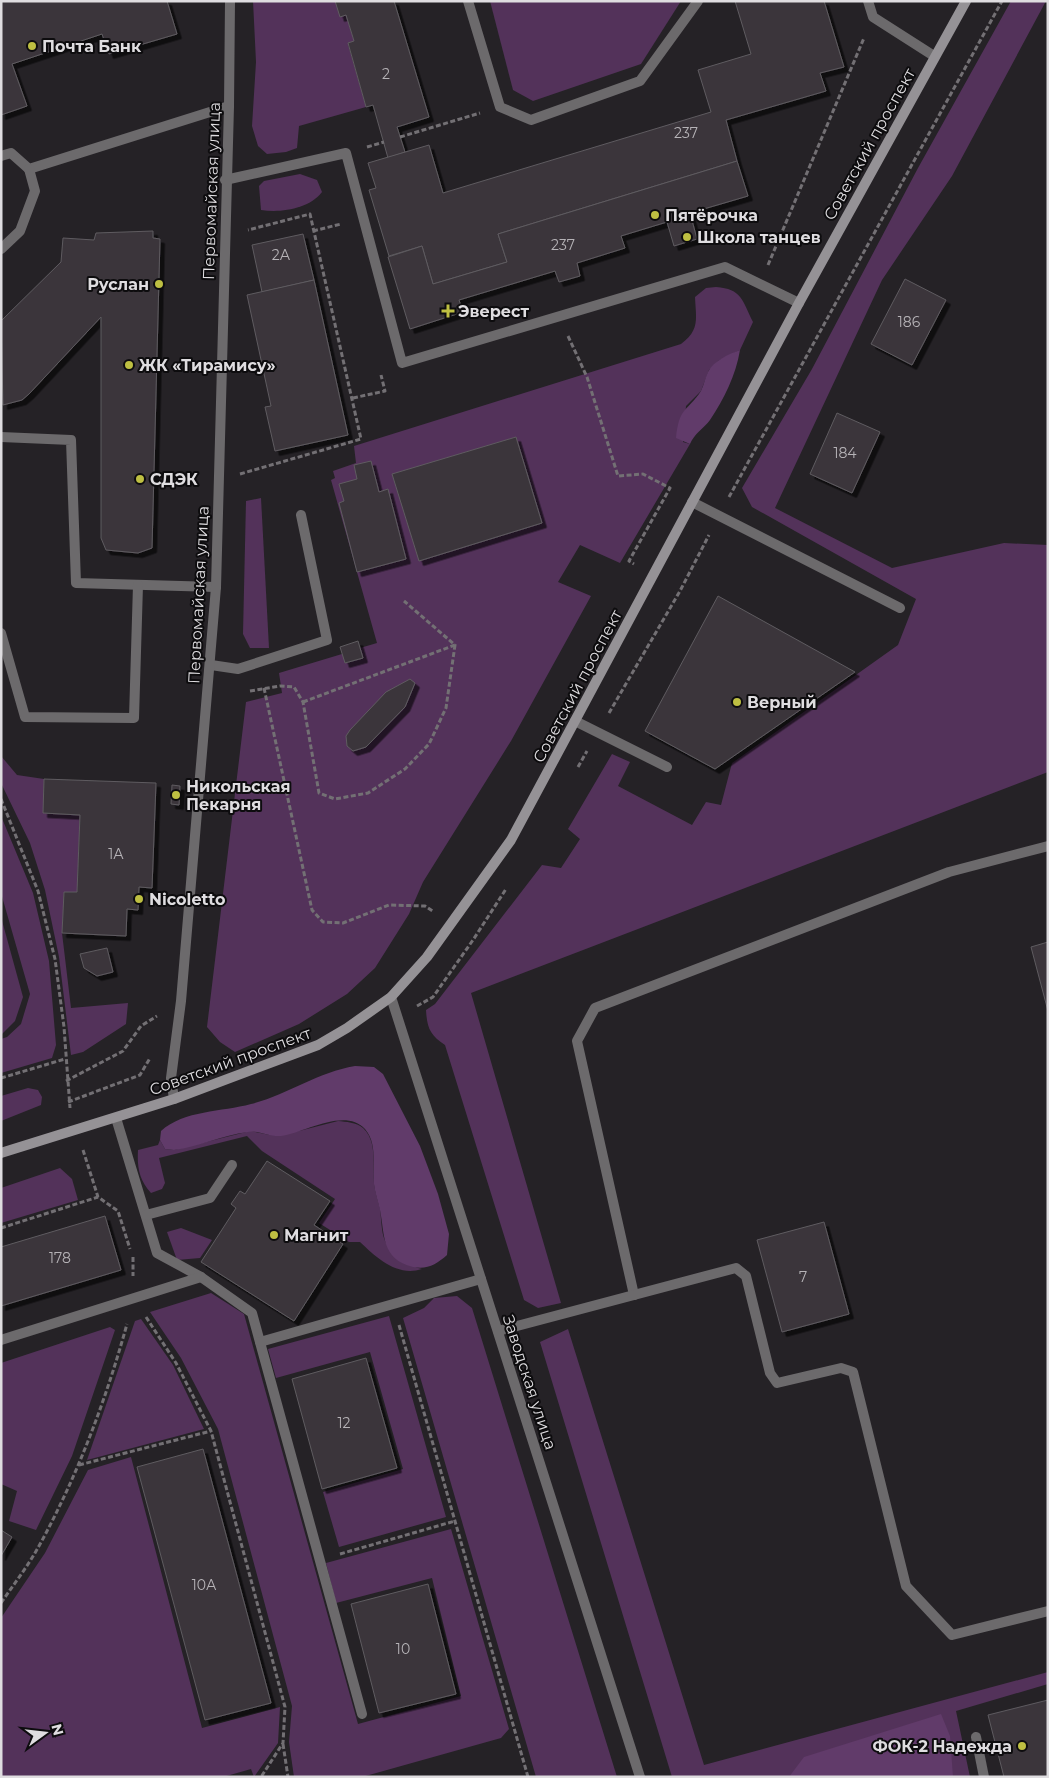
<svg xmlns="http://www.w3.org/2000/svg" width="1049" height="1778" font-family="Montserrat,sans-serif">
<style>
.green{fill:#53325a}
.forest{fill:#613b6a}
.building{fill:#3a363b;stroke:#5f5b60;filter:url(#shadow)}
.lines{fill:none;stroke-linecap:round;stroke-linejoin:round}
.path{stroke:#737074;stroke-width:3;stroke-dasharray:5 2.5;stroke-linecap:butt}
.lane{stroke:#6c6a6c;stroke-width:10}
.street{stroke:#6c6a6c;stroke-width:10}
.secondary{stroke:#959296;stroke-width:10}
.poi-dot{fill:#bebf42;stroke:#0d0c0e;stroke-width:2}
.labels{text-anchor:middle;stroke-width:4;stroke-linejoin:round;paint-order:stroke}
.number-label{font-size:14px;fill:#b6b3b7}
.poi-label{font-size:16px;font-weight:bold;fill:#dfdde0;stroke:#0d0c0e;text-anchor:start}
.street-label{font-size:16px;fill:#dfdde0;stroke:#0d0c0e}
</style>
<defs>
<filter id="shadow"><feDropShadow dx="4.5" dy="4.5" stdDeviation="0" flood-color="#0009"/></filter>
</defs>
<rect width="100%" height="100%" fill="#252226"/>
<g class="green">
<polygon points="253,1 335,1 346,15 354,41 348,44 366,107 299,126 297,148 286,152 267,154 258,146 252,126 256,62"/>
<polygon points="490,1 681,1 641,64 533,101 513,90"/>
<path d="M1011,1H1046L952,176L882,280L775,508L892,568L1004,543L1048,545V772L471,993L561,1303L538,1308L524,1300L445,1045C430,1035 427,1028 426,1010L435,1004L542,865L561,868L580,839L568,829L612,754L630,762L618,786L692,825L706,802L721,805L732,763L898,645L916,599L752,507L742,488L812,369L918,168Z"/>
<path d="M300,174L317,180L322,192C309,209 281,213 261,210L259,186L264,181Z"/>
<path d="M716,287C742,289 742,300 753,322L740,350L718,361L709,370L701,391L686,406L683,442L690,444L620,563L580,545L558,582L591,596L511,741L423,882L409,914L375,968L347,994L299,1024L235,1052L220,1042L207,1027L246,702L282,693L279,673L342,654L346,663L363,658L360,648L377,643L331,480L335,478L333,471L356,463L354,446L681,344C700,330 696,319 695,297L706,288Z"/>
<polygon points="261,498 269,648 250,648 243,634 246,501"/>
<polygon points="1,756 17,775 44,779 43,813 80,815 77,892 64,892 62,933 71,1008 128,1003 126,1024 83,1052 71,1055 59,957 45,890 30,843 1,783"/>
<polygon points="1,816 33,893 49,961 56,1045 52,1058 1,1073 1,1039 7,1037 21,1024 30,994 1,893"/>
<polygon points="1,917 23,997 15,1021 1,1035"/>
<polygon points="28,1088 38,1090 42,1097 41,1105 1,1121 1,1096"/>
<path d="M338,1121C346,1122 356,1122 363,1128C378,1142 372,1165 374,1183C375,1192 378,1201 380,1209C381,1216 381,1222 382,1229C384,1250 402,1264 422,1269C397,1277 377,1258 360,1242H349L319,1223L335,1199L262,1151L247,1136L159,1158L165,1183L162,1189L151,1193C139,1180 137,1167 138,1150L158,1145L160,1140L165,1149L174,1150L250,1131L270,1135L299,1131Z"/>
<polygon points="60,1168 72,1179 78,1200 1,1223 1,1188"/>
<polygon points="181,1228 212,1240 200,1258 177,1260 167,1232"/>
<polygon points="211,1293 244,1314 358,1724 461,1696 432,1578 336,1603 326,1563 451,1529 509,1729 501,1738 362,1777 294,1777 289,1742 292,1706 218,1429 181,1358 150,1312"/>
<polygon points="457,1296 472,1308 617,1777 536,1777 403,1318 424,1308 434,1298"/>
<polygon points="389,1316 446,1517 339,1547 323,1492 403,1469 370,1352 276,1378 268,1349"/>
<polygon points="141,1319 173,1365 204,1429 87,1460 135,1321"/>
<polygon points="110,1327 115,1330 72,1456 36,1530 9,1521 17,1491 1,1484 1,1363"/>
<polygon points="568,1329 704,1765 1048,1672 1048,1684 956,1711 970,1777 672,1777 540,1342"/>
<polygon points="131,1457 202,1728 280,1707 278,1743 254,1777 251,1769 223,1777 1,1777 1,1618 45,1553 88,1470"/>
</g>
<g class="forest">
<path d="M740,350C736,375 724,399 710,420C704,428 694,434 690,444L676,438C679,407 687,412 701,391C704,385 705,378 708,372C713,361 729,354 740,350Z"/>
<path d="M355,1066L374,1067L383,1074L420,1146L438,1194L449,1234L447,1255C437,1264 427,1270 413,1267C381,1259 385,1235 380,1210C378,1201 375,1193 374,1184C372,1166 378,1144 365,1129C345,1107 304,1133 281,1136C270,1137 259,1130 248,1132C222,1135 199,1147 174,1150L165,1149L160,1140L161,1131C184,1110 222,1112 251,1104C287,1095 318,1072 355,1066Z"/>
<polygon points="941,1714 950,1736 953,1777 789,1777 804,1757"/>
</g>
<g class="building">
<polygon points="1,1 167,1 177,34 109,54 102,34 12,64 27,106 1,115"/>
<polygon points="335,1 394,1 429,117 397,127 405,152 388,158 373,105 366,107 348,43 354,41 346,15 340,17"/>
<polygon points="735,1 824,1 844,67 820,73 826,91 726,120 737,161 498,234 507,262 433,284 422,246 389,256 369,190 376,188 368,163 429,145 443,193 711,112 698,70 751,54"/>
<polygon points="737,161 748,196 690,213 697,239 674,246 667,222 621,236 625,248 577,263 580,276 559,282 555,271 459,300 463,312 410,329 388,257 422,246 433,284 507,262 498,234"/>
<polygon points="153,231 153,238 160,239 152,548 138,553 106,550 101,538 101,317 29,394 22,400 3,405 1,321 61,262 63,238 94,240 96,233"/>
<polygon points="303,234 314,280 262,292 252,245"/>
<polygon points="905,279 946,300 912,365 871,344"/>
<polygon points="314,280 348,435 275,451 265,407 271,406 247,295"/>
<polygon points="837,413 880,432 852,493 810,474"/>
<polygon points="516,437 542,523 419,561 392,474"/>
<polygon points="371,461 379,492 388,489 406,559 357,572 339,503 344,501 339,484 357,479 354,465"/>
<polygon points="718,596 855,672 715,769 645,731"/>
<polygon points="358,641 363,658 345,663 340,647"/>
<polygon points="410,679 415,683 405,707 366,747 353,751 347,746 346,736 350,730 386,692"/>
<polygon points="44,779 156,783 152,888 139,887 138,910 127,909 126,936 62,933 64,892 77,892 80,815 43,813"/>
<polygon points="172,785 180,786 179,805 171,804"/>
<polygon points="1048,942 1048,1011 1031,947"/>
<polygon points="107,948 113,972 97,976 84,968 80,954"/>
<polygon points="267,1161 330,1201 314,1225 343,1244 294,1321 201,1262 236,1208 231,1204 240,1191 245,1194"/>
<polygon points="105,1216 121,1270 1,1306 1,1247"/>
<polygon points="824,1222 849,1314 782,1332 757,1240"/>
<polygon points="366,1358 397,1468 322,1489 292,1379"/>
<polygon points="203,1449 271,1703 205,1720 137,1467"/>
<polygon points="1,1530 12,1537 1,1556"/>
<polygon points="428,1584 456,1694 379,1713 351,1604"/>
<polygon points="1048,1700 1048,1777 1004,1777 988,1715"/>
</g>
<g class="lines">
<g class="path">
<polyline points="400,137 480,113"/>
<polyline points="367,147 384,142"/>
<polyline points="313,231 341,224"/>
<polyline points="768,265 864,38"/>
<polyline points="568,336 587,377 618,476 643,474 670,488 629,561 634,564"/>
<polyline points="353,398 385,391 381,375"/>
<polyline points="240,474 361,439 310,214 248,230"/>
<polyline points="729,497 1002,1"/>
<polyline points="264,688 312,910 323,922 343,923 389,905 425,906 434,912"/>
<polyline points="250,691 280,686 294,687 303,702 319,793 335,799 368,793 405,769 429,744 446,708 455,645 404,601"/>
<polyline points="303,702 455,645"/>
<polyline points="609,713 680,591 709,535"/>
<polyline points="578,767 587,751"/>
<polyline points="1,799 38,891 55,959 64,1027 70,1108"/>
<polyline points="417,1006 433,997 473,940 506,889"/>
<polyline points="1,1078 65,1059"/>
<polyline points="66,1081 123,1051 141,1026 157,1016"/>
<polyline points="68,1102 140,1075 150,1058"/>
<polyline points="83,1150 98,1197 118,1211 130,1249"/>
<polyline points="1,1228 98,1197"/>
<polyline points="133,1257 133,1276"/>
<polyline points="146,1317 176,1363 211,1431 285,1707 283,1743 261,1777"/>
<polyline points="399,1325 528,1777"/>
<polyline points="79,1465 211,1431"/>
<polyline points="340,1554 455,1521"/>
<path d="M1,1603C14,1584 28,1566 39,1546C77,1477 106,1400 127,1324"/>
<polyline points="283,1744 288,1777"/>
</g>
<g class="lane">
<polyline points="468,1 500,107 531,120 640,81 698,1"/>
<polyline points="868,1 873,17 934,56"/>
<polyline points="1,156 11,153 29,169 229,106"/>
<polyline points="225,180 346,153 402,363 725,267 799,303"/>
<polyline points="1,249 20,231 35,191 29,169"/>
<polyline points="1,437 71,440 76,583 216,587"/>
<polyline points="692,502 900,608"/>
<polyline points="1,633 25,717 134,718 138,585"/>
<polyline points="211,665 238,669 327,640 301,515"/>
<polyline points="575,721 667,767"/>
<polyline points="116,1118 157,1253 201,1277 252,1313 362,1714"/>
<polyline points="146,1215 210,1198 232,1165"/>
<polyline points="634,1295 577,1041 595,1008 949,872 1048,846"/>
<polyline points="498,1331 736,1268 746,1276 770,1373 777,1383 841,1368 853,1372 906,1586 952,1635 1048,1611"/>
<polyline points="1,1340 201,1277"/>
<polyline points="260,1342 481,1279"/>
<polyline points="976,1737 984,1777"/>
</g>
<g class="street">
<polyline points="391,997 640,1777"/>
<polyline points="174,1099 171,1078 181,1001 216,587 229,106 230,1"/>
</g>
<polyline class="secondary" points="1,1153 174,1099 318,1045 347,1028 391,997 427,957 511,840 799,303 966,1"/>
</g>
<g class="poi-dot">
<circle cx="32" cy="46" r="5"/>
<circle cx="655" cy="215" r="5"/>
<circle cx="687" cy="237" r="5"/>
<circle cx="159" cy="284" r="5"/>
<path d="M445.5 303.5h5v5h5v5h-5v5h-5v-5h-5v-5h5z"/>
<circle cx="129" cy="365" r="5"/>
<circle cx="140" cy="479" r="5"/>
<circle cx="737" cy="702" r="5"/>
<circle cx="176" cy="795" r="5"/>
<circle cx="139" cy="899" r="5"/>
<circle cx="274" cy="1235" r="5"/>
<circle cx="1022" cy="1746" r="5"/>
</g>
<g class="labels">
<g class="number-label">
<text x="386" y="79">2</text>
<text x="686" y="138">237</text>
<text x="563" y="250">237</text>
<text x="281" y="260">2А</text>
<text x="909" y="327">186</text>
<text x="845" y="458">184</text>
<text x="116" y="859">1А</text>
<text x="60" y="1263">178</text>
<text x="803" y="1282">7</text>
<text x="344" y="1428">12</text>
<text x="204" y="1590">10А</text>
<text x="403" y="1654">10</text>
</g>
<g class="poi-label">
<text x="42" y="52">Почта Банк</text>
<text x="665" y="221">Пятёрочка</text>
<text x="697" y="243">Школа танцев</text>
<text x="149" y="290" text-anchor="end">Руслан</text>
<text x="458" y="317">Эверест</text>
<text x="139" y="371">ЖК «Тирамису»</text>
<text x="150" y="485">СДЭК</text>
<text x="747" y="708">Верный</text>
<text x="186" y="792">Никольская<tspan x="186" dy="18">Пекарня</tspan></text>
<text x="149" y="905">Nicoletto</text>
<text x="284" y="1241">Магнит</text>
<text x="1012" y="1752" text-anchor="end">ФОК-2 Надежда</text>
</g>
<g class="street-label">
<text transform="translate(869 144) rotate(-61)" y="6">Советский проспект</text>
<text transform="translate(211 191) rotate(-88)" y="6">Первомайская улица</text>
<text transform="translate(198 595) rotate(-87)" y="6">Первомайская улица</text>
<text transform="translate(577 686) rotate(-62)" y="6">Советский проспект</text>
<text transform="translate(230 1061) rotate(-20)" y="6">Советский проспект</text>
<text transform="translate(530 1382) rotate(72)" y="6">Заводская улица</text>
</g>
</g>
<rect width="1049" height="1778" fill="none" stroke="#dfdde0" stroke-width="5"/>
<g transform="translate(45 1733) rotate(75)" stroke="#0d0c0e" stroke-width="4" paint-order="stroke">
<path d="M0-4L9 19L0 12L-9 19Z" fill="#dfdde0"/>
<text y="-8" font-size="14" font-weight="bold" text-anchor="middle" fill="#dfdde0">N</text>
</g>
</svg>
